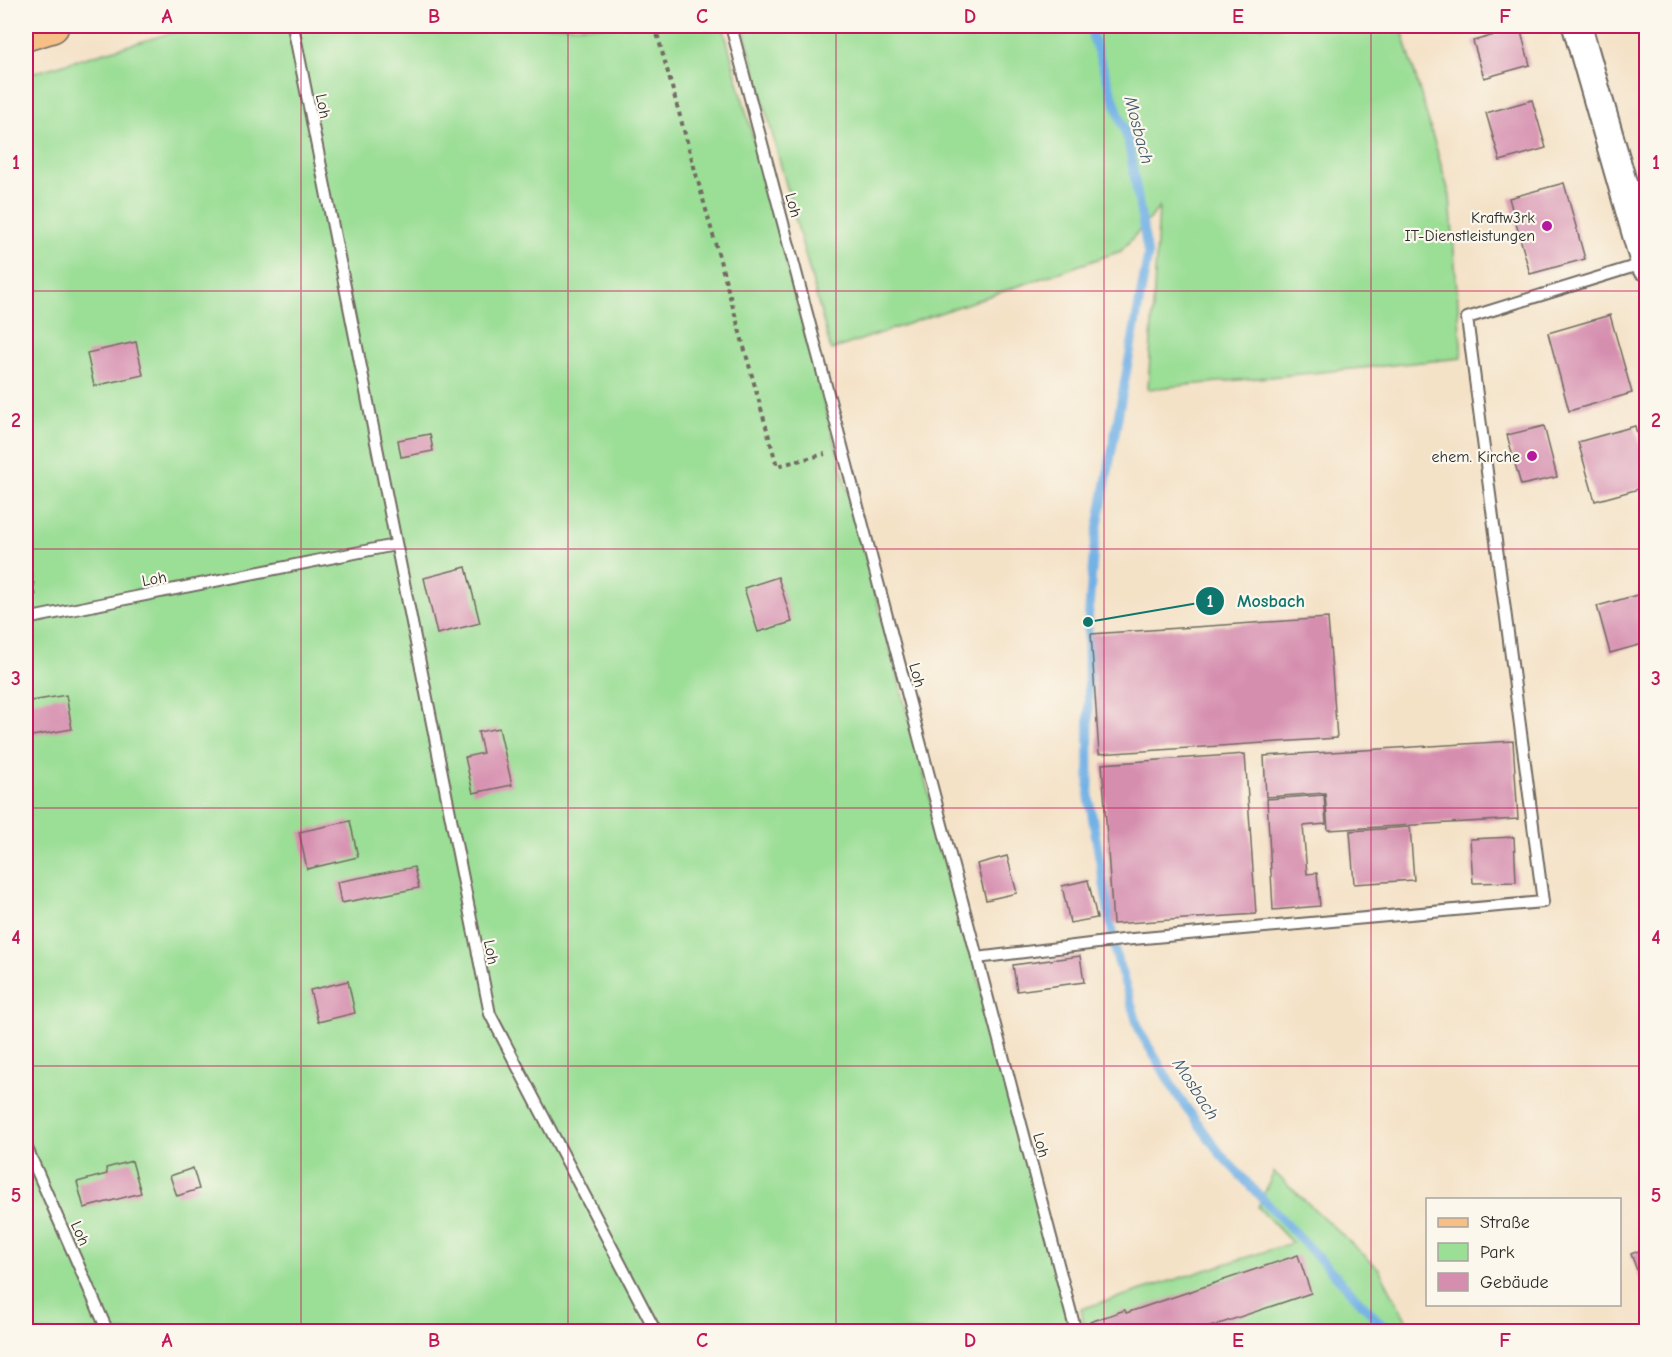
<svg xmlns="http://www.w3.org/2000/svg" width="1672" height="1357" font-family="'Comic Neue',sans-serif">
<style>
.green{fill:#9bde96;stroke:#638460;stroke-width:1.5}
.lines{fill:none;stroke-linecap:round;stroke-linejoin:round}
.stream{stroke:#72b1e5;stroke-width:9}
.building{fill:#d68eaf}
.service-casing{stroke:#716b62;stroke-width:14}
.minor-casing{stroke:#716b62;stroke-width:26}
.tertiary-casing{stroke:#716b62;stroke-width:32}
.primary-casing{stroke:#716b62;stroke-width:36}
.path{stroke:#716b62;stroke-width:4;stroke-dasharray:4.5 4.5;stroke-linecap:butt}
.service{stroke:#fff;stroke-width:10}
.minor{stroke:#fff;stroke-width:22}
.tertiary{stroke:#fff;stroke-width:28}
.primary{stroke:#f5bf86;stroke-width:33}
.grid{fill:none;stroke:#c2185b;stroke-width:1.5;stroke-opacity:0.55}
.poi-dot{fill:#b5179e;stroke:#fbf7ec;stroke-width:2}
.labels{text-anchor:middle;stroke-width:4.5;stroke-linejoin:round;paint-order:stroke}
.street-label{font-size:16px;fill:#2b2b2b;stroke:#fbf7ec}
.poi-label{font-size:16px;fill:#2b2b2b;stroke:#fbf7ec;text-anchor:end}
.water-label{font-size:18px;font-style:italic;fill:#445a6c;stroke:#fbf7ec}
.leader{fill:none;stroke:#0f766e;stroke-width:2}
.callout-dot{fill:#0f766e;stroke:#fbf7ec;stroke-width:2}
.mark-label{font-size:18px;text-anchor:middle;font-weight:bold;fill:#fff}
.callout-label{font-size:18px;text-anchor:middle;font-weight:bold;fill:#0f766e;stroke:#fbf7ec;stroke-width:4.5;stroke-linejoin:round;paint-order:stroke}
.neatline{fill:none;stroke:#c2185b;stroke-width:2}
.grid-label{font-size:20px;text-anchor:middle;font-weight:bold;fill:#c2185b}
</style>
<rect width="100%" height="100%" fill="#fbf7ec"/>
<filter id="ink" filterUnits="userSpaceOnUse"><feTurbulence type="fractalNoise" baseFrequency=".0167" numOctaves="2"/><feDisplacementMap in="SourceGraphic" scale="12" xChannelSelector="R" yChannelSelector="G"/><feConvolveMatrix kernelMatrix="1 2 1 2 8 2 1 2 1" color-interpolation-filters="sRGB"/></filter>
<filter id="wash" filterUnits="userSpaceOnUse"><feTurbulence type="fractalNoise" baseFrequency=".008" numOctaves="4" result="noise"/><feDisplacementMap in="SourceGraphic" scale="24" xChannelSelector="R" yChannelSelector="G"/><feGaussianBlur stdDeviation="1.35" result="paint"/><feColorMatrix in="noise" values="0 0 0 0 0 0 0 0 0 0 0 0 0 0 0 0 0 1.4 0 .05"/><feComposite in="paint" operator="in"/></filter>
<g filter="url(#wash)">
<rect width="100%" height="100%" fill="#f4e2c7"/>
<g class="green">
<polygon points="195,26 723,26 1073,1331 26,1331 26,75"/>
<polygon points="743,26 1401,26 1450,196 1462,358 1148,389 1159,208 1121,251 831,350"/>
<polygon points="1274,1172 1379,1269 1412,1331 1085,1331 1081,1309 1292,1243 1258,1207"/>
</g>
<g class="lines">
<polyline class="stream" points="1089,26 1128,141 1148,255 1094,547 1088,622 1089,798 1116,955 1140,1032 1178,1096 1222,1156 1389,1332"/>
</g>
<g id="blocks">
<g class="building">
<polygon points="1520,28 1530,65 1484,78 1473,41"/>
<polygon points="1532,100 1546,148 1500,161 1486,113"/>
<polygon points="1564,183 1585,259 1530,274 1509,198"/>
<polygon points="1610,315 1632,393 1569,411 1548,333"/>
<polygon points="136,342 143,375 94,386 87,353"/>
<polygon points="1544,426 1557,477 1521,485 1507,435"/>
<polygon points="1635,426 1646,467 1646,487 1595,501 1578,442"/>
<polygon points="430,434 433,451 401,457 398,440"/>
<polygon points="466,567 480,623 437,634 424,578"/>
<polygon points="778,577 792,622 758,632 744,588"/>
<polygon points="1641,594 1646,614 1646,643 1610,653 1597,606"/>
<polygon points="1328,618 1337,738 1099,754 1091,634"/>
<polygon points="66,695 72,729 26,737 26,702"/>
<polygon points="499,728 512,785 473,793 465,757 483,753 478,732"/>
<polygon points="1513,741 1518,819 1328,830 1325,793 1266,797 1264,756"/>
<polygon points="1245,754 1256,914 1113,924 1102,764"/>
<polygon points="1324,795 1326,824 1303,826 1307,874 1317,873 1320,906 1273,910 1267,799"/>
<polygon points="350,821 358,857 307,869 299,832"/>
<polygon points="1410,827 1414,880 1354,884 1350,831"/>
<polygon points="1514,837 1516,882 1473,883 1470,839"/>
<polygon points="1007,856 1017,893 986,900 977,864"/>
<polygon points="414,867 419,888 341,903 337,882"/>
<polygon points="1088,880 1097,918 1070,923 1062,886"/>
<polygon points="1080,956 1084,982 1017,991 1013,965"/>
<polygon points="348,981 355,1013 318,1022 310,990"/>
<polygon points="132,1161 141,1193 84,1208 77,1182 107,1174 106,1168"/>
<polygon points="193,1168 199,1189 177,1196 170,1176"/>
<polygon points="1646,1248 1646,1295 1631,1254"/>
<polygon points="1298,1255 1311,1293 1195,1332 1093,1332 1090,1322 1125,1310 1126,1313"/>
</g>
</g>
</g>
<g filter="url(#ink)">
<use href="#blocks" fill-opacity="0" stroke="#716b62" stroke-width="1.5"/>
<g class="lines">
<g class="service-casing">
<g id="service">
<polyline points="293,26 490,1014 656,1332"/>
<polyline points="731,26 1076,1332"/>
<polyline points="26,619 395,545"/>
<polyline points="977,958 1122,940 1543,902 1467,318 1645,263"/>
<polyline points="26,1146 108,1332"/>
</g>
</g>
<g class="minor-casing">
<polyline id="minor" points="1626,196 1646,190"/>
</g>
<g class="tertiary-casing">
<polyline id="tertiary" points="1577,26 1646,266"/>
</g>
<g class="primary-casing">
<polyline id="primary" points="26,34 52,26"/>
</g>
<g class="path">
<polyline points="655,26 777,466 825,454"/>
<polyline points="26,547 35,597"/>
</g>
<use href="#service" class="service"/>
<use href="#minor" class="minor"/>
<use href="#tertiary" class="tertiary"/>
<use href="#primary" class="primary"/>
</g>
</g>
<path class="grid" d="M301,26V1332M568,26V1332M836,26V1332M1104,26V1332M1371,26V1332M26,291H1646M26,549H1646M26,808H1646M26,1066H1646"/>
<g class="poi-dot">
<circle cx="1547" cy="226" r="6"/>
<circle cx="1532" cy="456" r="6"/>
</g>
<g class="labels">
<g class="street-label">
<text transform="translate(324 106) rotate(79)" y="6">Loh</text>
<text transform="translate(794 205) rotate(75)" y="6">Loh</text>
<text transform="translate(154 578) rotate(-11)" y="6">Loh</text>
<text transform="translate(918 675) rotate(75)" y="6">Loh</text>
<text transform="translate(492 952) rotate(79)" y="6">Loh</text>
<text transform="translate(1042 1145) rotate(75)" y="6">Loh</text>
<text transform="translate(81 1233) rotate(66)" y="6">Loh</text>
</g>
<g class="poi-label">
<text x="1535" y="223">Kraftw3rk<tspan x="1535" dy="18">IT-Dienstleistungen</tspan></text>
<text x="1520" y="462">ehem. Kirche</text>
</g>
<g class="water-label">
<text transform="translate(1139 130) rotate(75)" y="6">Mosbach</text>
<text transform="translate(1196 1089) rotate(57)" y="6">Mosbach</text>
</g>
</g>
<path class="leader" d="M1088 622L1210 601"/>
<g class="callout-dot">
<circle cx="1088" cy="622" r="6"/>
<circle cx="1210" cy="601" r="15"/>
</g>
<g class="mark-label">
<text x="1210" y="607">1</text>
</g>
<g class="callout-label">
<text x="1271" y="607">Mosbach</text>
</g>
<rect width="1672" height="1357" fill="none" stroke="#fbf7ec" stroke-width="66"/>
<rect x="1426" y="1198" width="195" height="108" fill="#fbf7ec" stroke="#a8a59f" stroke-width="1.5"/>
<rect x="1438" y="1218" width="30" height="9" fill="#f5bf86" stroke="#a8a59f" stroke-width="1.5"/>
<text x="1480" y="1228" font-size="18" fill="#2b2b2b">Straße</text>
<rect x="1438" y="1243" width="30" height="18" fill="#9bde96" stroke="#a8a59f" stroke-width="1.5"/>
<text x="1480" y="1258" font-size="18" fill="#2b2b2b">Park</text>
<rect x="1438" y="1273" width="30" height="18" fill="#d68eaf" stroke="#a8a59f" stroke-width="1.5"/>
<text x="1480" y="1288" font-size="18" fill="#2b2b2b">Gebäude</text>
<rect x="33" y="33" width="1606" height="1291" class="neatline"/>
<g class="grid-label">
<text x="167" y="23">A</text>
<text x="434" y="23">B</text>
<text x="702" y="23">C</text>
<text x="970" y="23">D</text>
<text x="1238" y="23">E</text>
<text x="1505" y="23">F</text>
<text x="16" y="169">1</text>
<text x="1656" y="169">1</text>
<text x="16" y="427">2</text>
<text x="1656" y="427">2</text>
<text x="16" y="685">3</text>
<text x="1656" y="685">3</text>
<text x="16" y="944">4</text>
<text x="1656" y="944">4</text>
<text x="16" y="1202">5</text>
<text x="1656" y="1202">5</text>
<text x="167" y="1347">A</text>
<text x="434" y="1347">B</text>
<text x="702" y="1347">C</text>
<text x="970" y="1347">D</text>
<text x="1238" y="1347">E</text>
<text x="1505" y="1347">F</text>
</g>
</svg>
